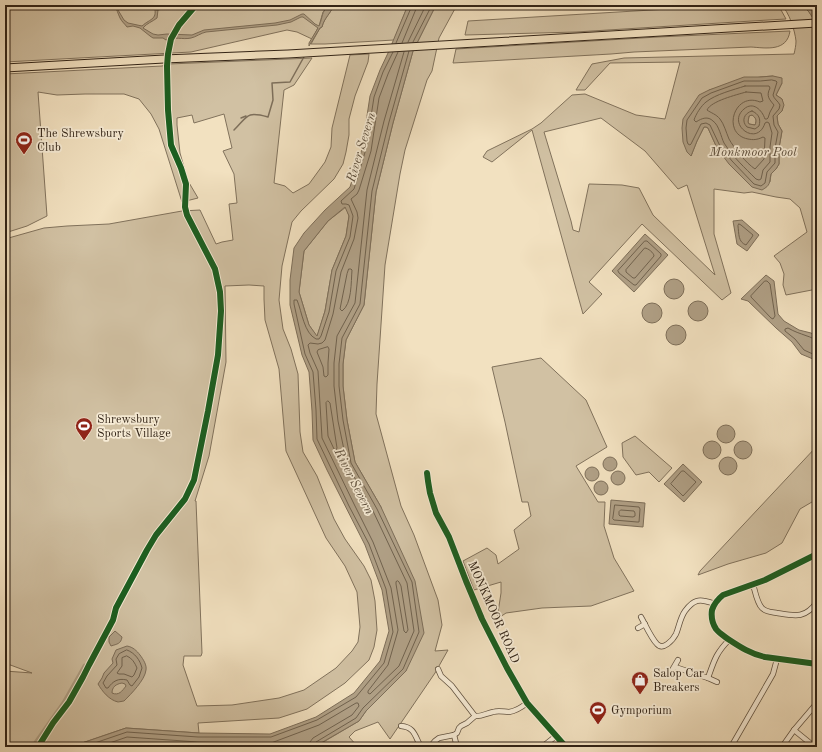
<svg xmlns="http://www.w3.org/2000/svg" width="822" height="752" font-family="'Old Standard TT',serif">
<style>
.green{fill:#d1c1a3;stroke:#81725c;fill-rule:evenodd}
.water{fill:#b0a086;stroke:#7d6e59;fill-rule:evenodd}
.lines{fill:none;stroke-linecap:round;stroke-linejoin:round}
.shore{stroke:#70624e;stroke-width:1}
.stream{stroke:#7d6e59;stroke-width:1.5}
.canal{stroke:#b0a086;stroke-width:5}
.minor-casing{stroke:#615240;stroke-width:6}
.trunk-casing{stroke:#312316;stroke-width:9}
.minor{stroke:#f7ecd6;stroke-width:4.5}
.trunk{stroke:#f2e1c0;stroke-width:7}
.cycleway-casing{stroke:#f7ecd6;stroke-width:8}
.cycleway{stroke:#1b5e20;stroke-width:6}
.labels{text-anchor:middle;stroke-width:3.5;stroke-linejoin:round;paint-order:stroke}
.poi-label{font-size:12px;fill:#312316;stroke:#f7ecd6;text-anchor:start}
.street-label{font-size:12px;fill:#312316;stroke:#f7ecd6}
.water-label{font-size:13px;font-style:italic;fill:#5d4f3d;stroke:#f7ecd6}
</style>
<rect width="100%" height="100%" fill="#f2e1c0"/>
<filter id="stains"><feTurbulence type="fractalNoise" baseFrequency=".005" numOctaves="4"/><feColorMatrix values="0 0 0 0 .2 0 0 0 0 .09 0 0 0 0 .02 0 0 0 .5 -.17"/></filter>
<radialGradient id="worn" r=".72"><stop offset=".6" stop-color="#630" stop-opacity="0"/><stop offset="1" stop-color="#630" stop-opacity=".3"/></radialGradient>
<g class="green">
<polygon points="5,5 329,5 323,12 319,26 312,39 297,32 287,30 191,52 5,62"/>
<path d="M334,5H408L394,40L325,44H311L320,28L322,27C324,18 331,13 334,5Z"/>
<polygon points="436,5 457,5 439,38 432,71 427,80 405,150 400,174 385,265 377,384 376,414 401,506 414,535 438,600 442,625 435,651 448,650 435,673 390,739 378,722 355,731 349,737 358,747 315,747 359,721 366,711 406,671 381,507 355,462 347,420 343,386 343,364 346,340 364,305 376,192 393,123 413,51"/>
<polygon points="735,5 773,5 781,10 786,19 768,20 576,32 465,35 468,21"/>
<path d="M781,5H802L809,12L817,24V289L786,295L783,285L784,274L780,263L774,256L807,232L800,208L790,199L776,197L752,192L744,193L714,189V234L731,293L722,300L642,224L589,282L602,294L583,314L532,130L492,162L483,157L487,151L532,129L541,123L572,95L585,94L636,115L665,119L680,62L610,63L585,90H576L592,64L624,58L794,54C795,50 796,45 796,41C795,31 789,11 781,5ZM773,76L782,83L776,95L782,99V111L777,116L778,124L782,131L779,148V164L776,169L771,174L770,182L717,148L708,128L706,127H704L697,141L691,156L709,90L760,77ZM601,118L645,151L678,189L687,185L715,275L653,215L639,188L622,185L589,184L579,232L573,230L571,221L544,132Z"/>
<path d="M790,31C787,52 766,48 751,47L634,52L611,54L453,63L456,49L658,37Z"/>
<path d="M369,54L368,62L355,96L349,119V135L346,152L343,164L334,179L301,211L292,222L282,266L279,300L283,329L291,349L298,374L300,432L303,452L317,476L334,519L345,539L364,566L371,580L375,601L377,630L374,647L369,660L345,683L307,709L279,718L198,723L199,733L126,728L82,743L77,747H5V671L32,673L5,663V239L44,228L67,226L109,224L182,211L200,210L216,244L222,242L233,240L229,204L237,203L234,174L223,151L232,148L224,114L194,123L192,115L177,118V125L180,153L188,181L198,198L182,202L159,129L151,114L139,99L124,94H85L57,95L38,92L47,216L27,226L5,233V74L162,66L169,64L312,58L294,85L284,90L274,183L285,186L293,193L309,184L325,162L331,147L332,128L350,55ZM249,285L264,286V299L265,320L279,369L286,451L326,538L345,566L357,592L360,627L358,642L352,651L336,668L304,690L279,698L232,705L197,706L183,665L184,656H201L202,653L196,501H195L209,456L226,362L225,286Z"/>
<path d="M752,115C756,118 757,120 755,125L749,124L748,122L749,116Z"/>
<polygon points="346,207 349,216 346,236 332,270 325,311 317,337 309,325 299,292 304,251 328,221"/>
<polygon points="541,358 586,400 607,447 576,466 598,502 605,502 604,526 614,558 634,591 591,606 542,608 506,613 497,619 501,593 501,582 474,590 463,561 487,548 496,555 498,564 519,549 514,530 531,516 528,502 522,502 505,422 492,367"/>
<polygon points="635,436 672,468 659,482 649,472 636,475 623,457 622,443"/>
<polygon points="817,446 817,499 800,509 782,543 766,553 728,564 698,575 700,571"/>
</g>
<g class="water">
<path d="M114,5H115L124,20L128,23L142,26C151,18 158,20 154,5H156L158,10L157,18C152,22 147,23 143,28L153,34L158,35L167,34L192,35L204,30L275,23L290,20L302,14H304L315,24L319,26C323,17 321,12 329,5H334C331,13 324,18 322,27L320,28L309,46V43L318,28L303,17H301L291,22L277,25L206,32C201,33 196,37 191,38C183,40 174,36 166,40L163,38H153L150,36L140,28L133,26L127,27C125,24 122,22 120,18C118,14 117,9 114,5Z"/>
<path d="M408,5H436L413,51L393,123L376,192L364,305L346,340L343,364V386L347,420L355,462L381,507L415,581L424,633L406,671L366,711L359,721L314,747H77L82,743L126,728L199,733L270,734L316,717L354,693L380,661L389,631L382,590L365,545L327,470L313,440L312,411L309,372L302,355L290,305V280L294,248L304,233L325,210L350,187L362,149L370,96L380,70L388,53ZM345,207L349,216L346,236L332,270L325,311L317,336L309,325L299,292L304,251L328,221Z"/>
<polygon points="802,5 817,5 817,24 809,12"/>
<path d="M773,76L782,78V83L776,95L782,99L784,105L782,111L777,116L778,124L782,131L779,148V164L776,169L771,174C769,183 771,185 762,190L752,187L729,164L717,148L708,128L706,127H704L697,141L691,156L687,152L683,142L682,128L683,119L699,95L709,90L744,77H760ZM752,115C756,118 757,120 755,125L749,124L748,122L749,116Z"/>
<polygon points="742,220 759,235 747,251 737,244 733,221"/>
<polygon points="645,234 668,255 634,292 612,271"/>
<polygon points="766,275 774,281 778,314 784,321 799,330 811,333 817,337 817,365 813,359 801,354 792,342 776,328 748,301 741,299"/>
<circle cx="674" cy="289" r="10"/>
<circle cx="698" cy="311" r="10"/>
<circle cx="652" cy="313" r="10"/>
<circle cx="676" cy="335" r="10"/>
<circle cx="726" cy="434" r="9"/>
<circle cx="712" cy="450" r="9"/>
<circle cx="743" cy="450" r="9"/>
<circle cx="610" cy="464" r="7"/>
<circle cx="728" cy="466" r="9"/>
<polygon points="683,464 702,482 684,502 664,484"/>
<circle cx="592" cy="474" r="7"/>
<circle cx="618" cy="478" r="7"/>
<circle cx="601" cy="488" r="7"/>
<polygon points="611,500 645,503 643,527 609,524"/>
<path d="M115,631L122,637C121,644 117,644 111,646L109,642V637Z"/>
<path d="M127,646C133,647 137,651 140,655C143,659 147,665 146,670C145,680 131,694 124,701C124,701 118,702 118,702C109,700 102,691 98,684L102,678L104,673L113,663L112,659L116,650ZM122,683L125,684L126,686C122,691 119,696 112,693C112,687 116,684 122,683Z"/>
</g>
<g class="lines">
<g class="shore">
<polyline points="408,42 426,5"/>
<polyline points="413,42 432,5"/>
<polyline points="396,43 411,8 411,5"/>
<polyline points="402,43 416,9 416,5"/>
<polyline points="398,52 388,74 379,98 371,151 359,190 357,194 351,199 357,212 358,218 354,239 341,272 333,314 325,340 322,343 318,344 310,343 308,345 310,353 318,371 322,438 354,504 373,542 391,588 398,630 397,634 388,665 368,691 368,693 370,694 399,666 414,631 407,583 373,511 347,464 338,421 334,386 334,363 337,336 355,303 367,190 384,121 404,52"/>
<path d="M772,80L776,81L777,82L773,95C774,99 778,101 780,105L779,109L773,116L774,125L778,132L775,148V163L767,172L765,183L761,186L754,184L732,161L720,146L710,125L706,123L701,124L691,144L690,145L688,144L687,141L686,128L687,120L702,98L711,93L744,81H760Z"/>
<path d="M745,86H769L770,88C766,96 769,99 774,105L770,112L768,118L767,119H765C762,110 753,101 744,109C726,124 757,148 765,123L767,122L769,123L772,133L770,147V162L763,170L761,179L759,180L756,179C745,168 733,157 724,143C721,137 719,125 713,121C708,116 702,118 696,122L694,120C696,114 701,106 706,102C716,94 733,90 745,86Z"/>
<path d="M746,92L761,93L763,101L760,102C734,91 721,134 748,139C753,140 757,140 763,137L765,138L764,159L755,169C746,163 734,148 729,139C726,132 724,124 720,119C716,114 711,113 707,110C711,101 736,95 746,92Z"/>
<path d="M752,111C759,114 761,119 759,126L755,129L747,127C741,121 744,113 752,111Z"/>
<path d="M739,224L741,225L753,235L752,237L746,245C738,242 739,234 738,226Z"/>
<polygon points="645,241 647,241 661,254 661,256 636,285 634,285 619,273 618,271"/>
<path d="M645,248C648,248 654,253 654,256L635,278H633L626,272V270Z"/>
<path d="M349,269H351L352,270C351,282 352,304 342,311L340,309L347,274Z"/>
<polygon points="765,281 767,281 770,284 775,316 773,319 771,318 751,297 751,296"/>
<path d="M817,340C813,339 811,337 807,336C799,333 795,332 788,328L785,329V331L795,339L804,350L815,355L817,358"/>
<polygon points="328,347 329,349 328,363 328,375 326,377 324,376 323,367 317,352 318,350"/>
<polygon points="328,401 330,403 333,422 337,448 336,450 334,449 328,436 326,403"/>
<polygon points="682,471 684,471 696,482 683,496 671,484"/>
<polygon points="615,505 639,507 640,509 639,522 637,522 614,520 613,519"/>
<polygon points="621,510 634,511 635,513 635,516 633,517 620,516 619,515 619,512"/>
<polygon points="398,581 399,582 401,586 408,630 406,633 404,631 396,584 396,582"/>
<path d="M127,650C135,653 140,660 142,668L139,677L132,686L130,685L127,680C118,678 113,681 108,688H106L103,683L107,676L117,665L116,659L119,654Z"/>
<path d="M127,656C132,658 135,663 137,668L134,675L132,677L124,674H119L117,673L122,666V658Z"/>
<path d="M83,747L127,732L198,737H271L317,720L356,697L384,663L393,632L386,589L369,544L349,506L317,439L316,410L313,372L305,354L294,304V300H297C302,312 304,333 316,339H319L321,336L329,312L336,271L350,237L353,216L349,205L346,204H342L341,201L354,189L366,149L374,97L383,72L393,52"/>
<polyline points="98,747 127,737 198,742 271,743 319,725 356,703 358,703 359,706 352,715 313,738 310,742 309,747"/>
<polyline points="117,747 128,744 180,747"/>
<polyline points="314,747 314,744 316,742 356,718 363,708 403,669 419,632 412,582 377,509 351,463 343,420 339,386 339,364 342,338 360,304 372,191 389,122 409,51"/>
</g>
<g class="stream">
<polyline points="157,10 174,6"/>
<polyline points="241,118 246,116"/>
<path d="M234,130C248,116 246,111 268,117L273,100L272,83L290,82L305,55"/>
</g>
<polyline class="canal" points="33,747 64,703 85,666"/>
<g class="minor-casing">
<g id="minor">
<polyline points="427,473 428,481 430,493 436,513 449,537 466,581 482,619 507,668 527,703 566,747"/>
<polyline points="816,528 817,527"/>
<path d="M817,554L765,580L723,595C718,599 714,604 712,610C711,617 712,623 716,629C719,633 724,636 728,639C740,647 751,654 765,657L817,664"/>
<path d="M753,584C755,591 757,603 762,608C766,612 772,612 777,613C795,616 805,619 817,602"/>
<path d="M641,617C645,624 651,638 657,644C663,651 673,640 676,634C679,627 680,618 685,611C688,607 692,602 697,601C702,599 709,602 715,604"/>
<polyline points="638,628 645,624"/>
<path d="M675,667L708,678C714,661 716,653 729,640"/>
<polyline points="438,669 441,676 452,686 475,716"/>
<polyline points="671,672 678,660"/>
<polyline points="708,678 717,682"/>
<path d="M401,726C415,727 415,737 421,747"/>
<polyline points="794,730 810,743"/>
<polyline points="454,735 456,743"/>
<path d="M430,747L435,741L439,738L454,735L457,733L459,728L461,726L467,723L475,716C481,717 487,713 493,712C499,710 504,712 509,712C516,711 522,707 527,703"/>
<polyline points="513,747 515,746"/>
<polyline points="542,747 556,736"/>
<polyline points="731,747 773,674 777,659"/>
<polyline points="782,747 794,730 817,703"/>
</g>
</g>
<g class="trunk-casing">
<polyline id="trunk" points="5,68 164,59 288,54 817,23"/>
</g>
<use href="#minor" class="minor"/>
<use href="#trunk" class="trunk"/>
<g class="cycleway-casing">
<g id="cycleway">
<polyline points="427,473 428,481 430,493 436,513 449,537 466,581 482,619 507,668 527,703 566,747"/>
<path d="M817,554L765,580L723,595C718,599 714,604 712,610C711,617 712,623 716,629C719,633 724,636 728,639C740,647 751,654 765,657L817,664"/>
<polyline points="38,747 53,723 69,702 83,677 89,665 113,620 116,608 147,550 156,535 185,499 194,480 208,411 218,355 221,311 220,292 215,269 187,215 185,207 186,184 181,168 171,145 168,110 167,66 168,54 171,39 179,25 196,5"/>
</g>
</g>
<use href="#cycleway" class="cycleway"/>
</g>
<defs>
<g id="stadium-pin" transform="scale(0.9)"><path d="M0 17L-7.5 6A9.5 9.5 0 1 1 7.5 6Z" fill="#8f2418" stroke="#f7ecd6"/><path d="M0-5a6.5 5 0 1 0 0 10a6.5 5 0 1 0 0-10ZM-3.5-1.8h7v3.6h-7Z" fill="#fff"/></g>
<g id="shop-pin" transform="scale(0.9)"><path d="M0 17L-7.5 6A9.5 9.5 0 1 1 7.5 6Z" fill="#8f2418" stroke="#f7ecd6"/><path d="M-5-2.5h2.3a2.7 3.5 0 0 1 5.4 0H5L5.5 6h-11ZM-1.5-2.5h3a1.5 2.3 0 0 0-3 0Z" fill="#fff"/></g>
</defs>
<g fill-rule="evenodd">
<use href="#stadium-pin" x="24" y="140"/>
<use href="#stadium-pin" x="84" y="426"/>
<use href="#shop-pin" x="640" y="680"/>
<use href="#stadium-pin" x="598" y="710"/>
</g>
<g class="labels">
<g class="poi-label">
<text x="37" y="137">The Shrewsbury<tspan x="37" dy="14">Club</tspan></text>
<text x="97" y="423">Shrewsbury<tspan x="97" dy="14">Sports Village</tspan></text>
<text x="653" y="677">Salop Car<tspan x="653" dy="14">Breakers</tspan></text>
<text x="611" y="714">Gymporium</text>
</g>
<g class="street-label">
<text transform="translate(494 612) rotate(66)" y="4">MONKMOOR ROAD</text>
</g>
<g class="water-label">
<text transform="translate(360 147) rotate(-73)" y="5">River Severn</text>
<text x="753" y="156">Monkmoor Pool</text>
<text transform="translate(355 481) rotate(63)" y="5">River Severn</text>
</g>
</g>
<rect width="822" height="752" fill="none" stroke="#f2e1c0" stroke-width="20"/>
<rect x="6" y="6" width="810" height="740" fill="none" stroke="#312316" stroke-width="2"/>
<rect x="10" y="10" width="802" height="732" fill="none" stroke="#312316"/>
<rect width="100%" height="100%" filter="url(#stains)"/>
<rect width="100%" height="100%" fill="url(#worn)"/>
</svg>
